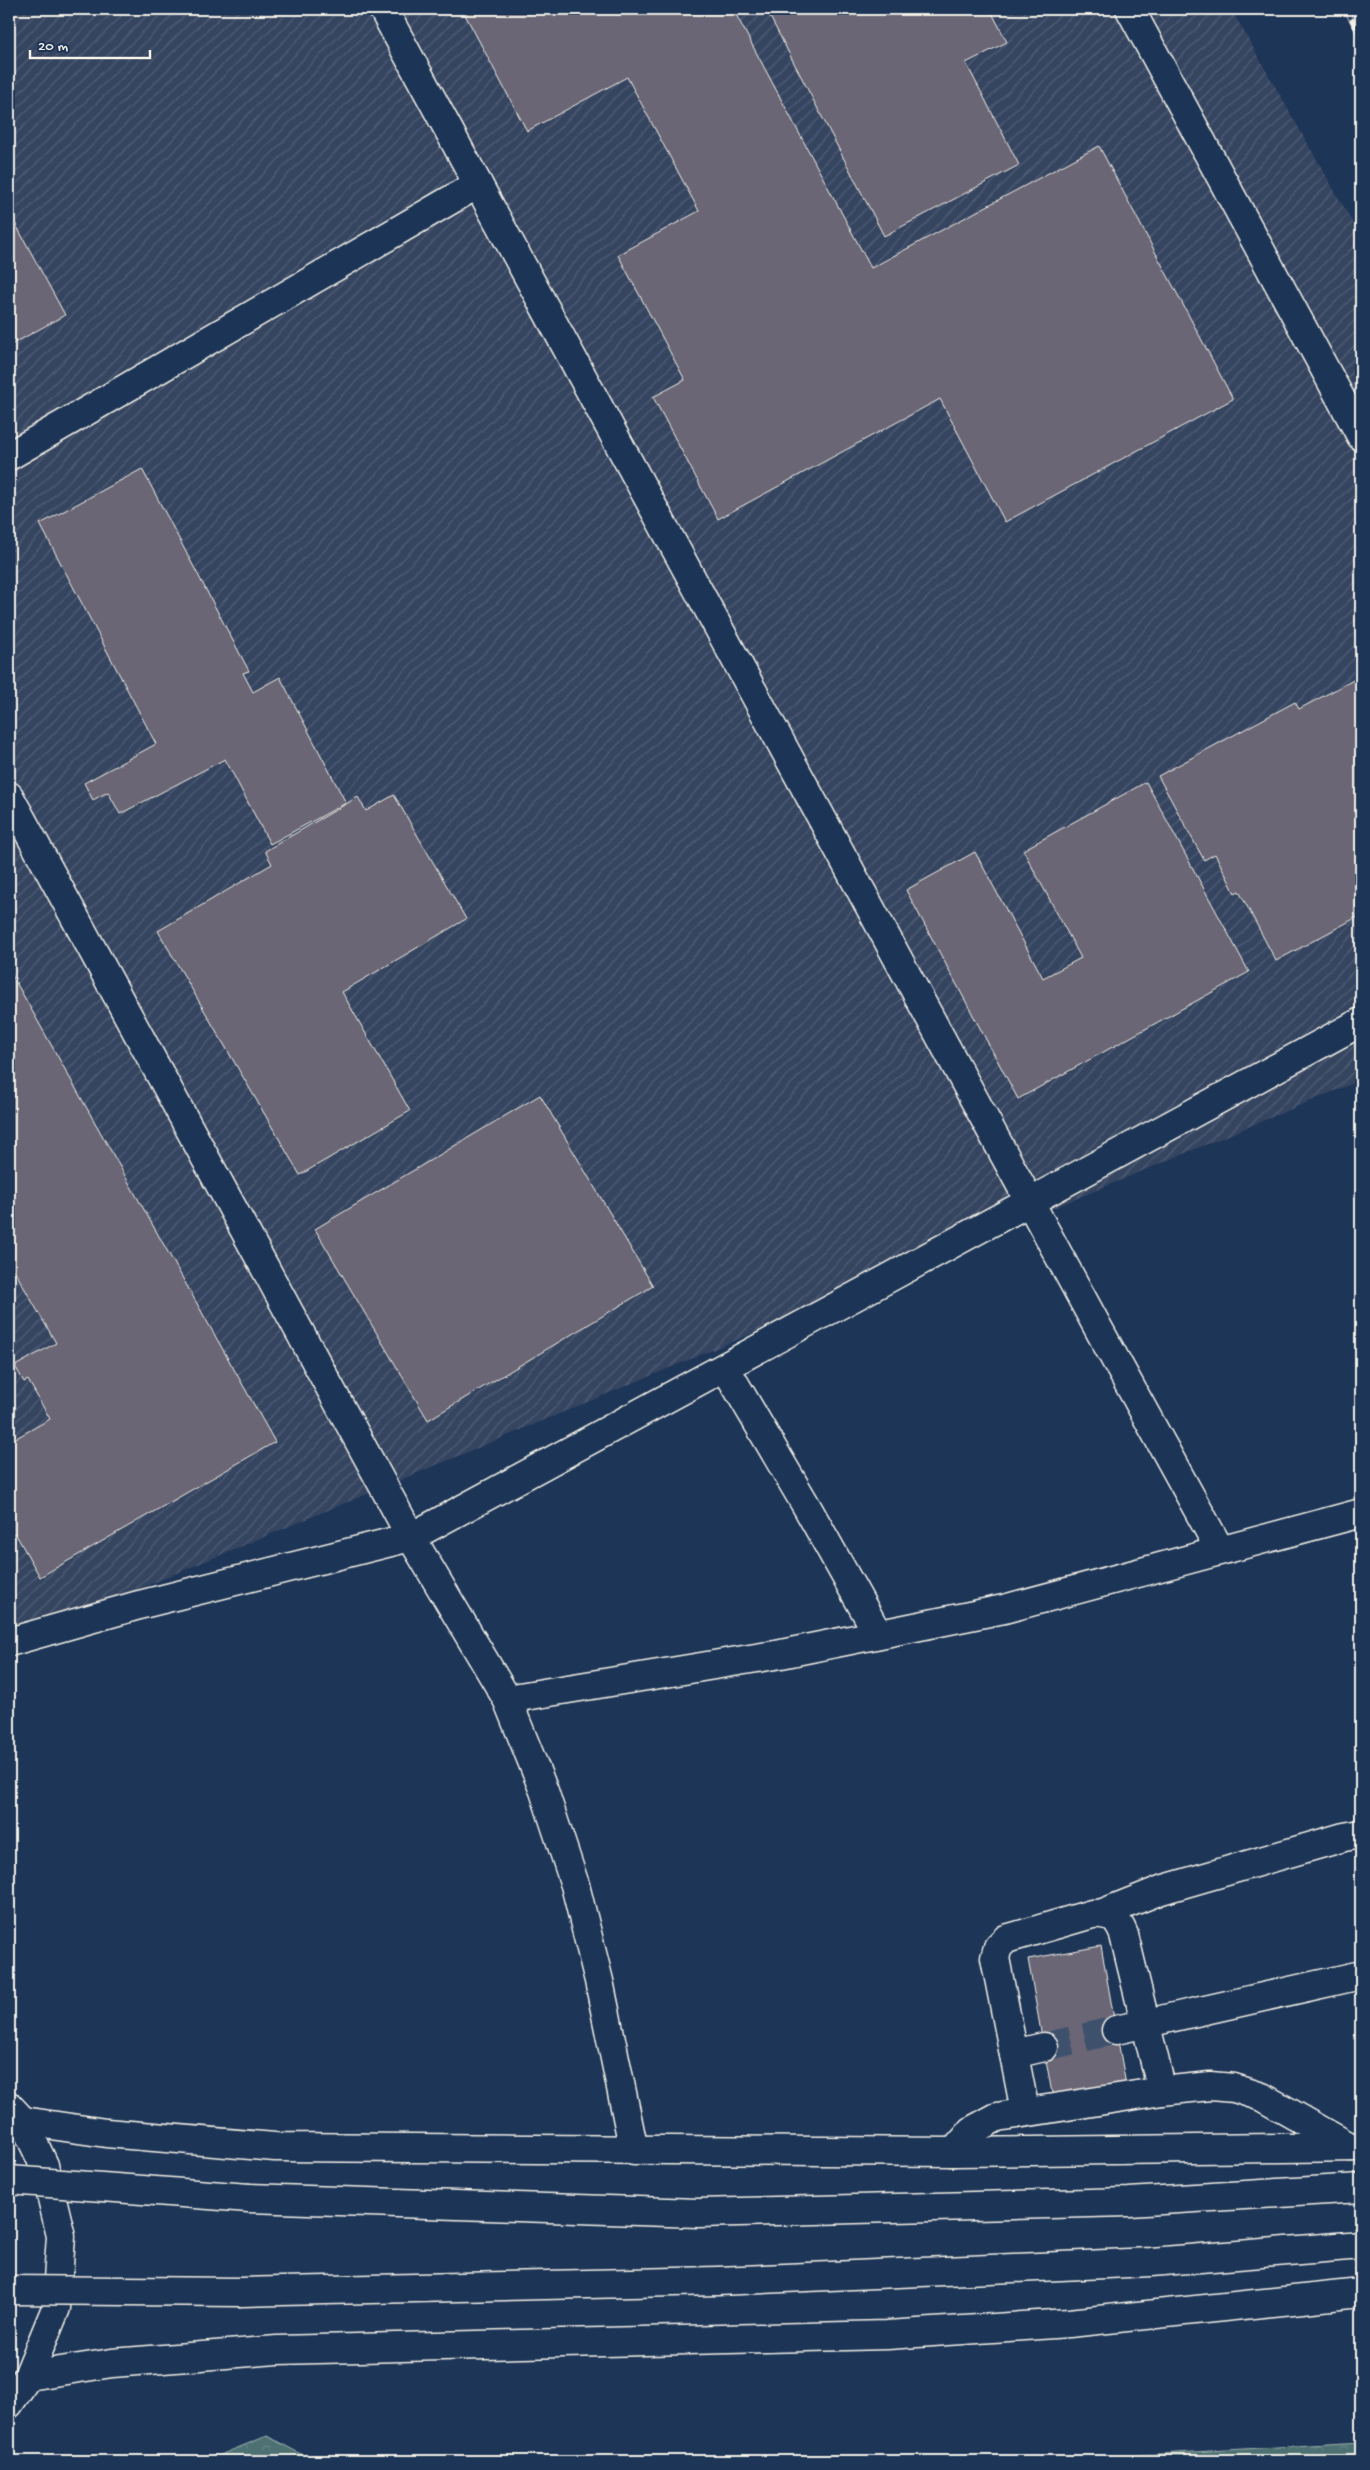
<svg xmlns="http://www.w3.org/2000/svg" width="1370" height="2470" font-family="'Gochi Hand',sans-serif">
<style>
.industrial{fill:url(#industrial-furrows)}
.forest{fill:url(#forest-crowns);stroke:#a0b1ad}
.building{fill:#6a6675;stroke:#f4f1e8}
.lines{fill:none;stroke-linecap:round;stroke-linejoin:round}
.minor-tunnel{stroke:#3d516d;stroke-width:28;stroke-dasharray:28 14;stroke-linecap:butt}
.minor-casing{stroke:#f4f1e8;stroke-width:31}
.highway-casing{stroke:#f4f1e8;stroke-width:31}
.minor{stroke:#1d3557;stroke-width:28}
.highway{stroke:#1d3557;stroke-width:28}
.rail-casing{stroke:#f4f1e8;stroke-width:5.5}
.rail{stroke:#1d3557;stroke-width:4;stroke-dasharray:11;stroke-linecap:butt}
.highway-bridge-casing{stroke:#f4f1e8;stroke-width:31;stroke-linecap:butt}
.highway-bridge{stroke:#1d3557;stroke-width:28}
</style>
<defs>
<pattern id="industrial-furrows" width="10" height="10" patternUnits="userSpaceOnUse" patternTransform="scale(1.25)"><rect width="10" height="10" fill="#344460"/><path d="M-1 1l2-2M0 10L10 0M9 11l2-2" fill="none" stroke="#525f77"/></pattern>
<pattern id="forest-crowns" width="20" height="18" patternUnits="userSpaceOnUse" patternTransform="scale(1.25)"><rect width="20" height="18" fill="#4d7172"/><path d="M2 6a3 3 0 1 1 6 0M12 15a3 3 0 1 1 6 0" fill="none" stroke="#678686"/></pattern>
</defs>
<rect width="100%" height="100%" fill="#1d3557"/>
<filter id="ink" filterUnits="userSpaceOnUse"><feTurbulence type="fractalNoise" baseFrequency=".02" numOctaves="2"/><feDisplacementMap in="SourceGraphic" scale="10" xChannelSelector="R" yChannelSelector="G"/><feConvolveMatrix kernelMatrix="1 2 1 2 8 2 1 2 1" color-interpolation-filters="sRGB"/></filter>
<g filter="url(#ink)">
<polygon class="industrial" points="9,9 1231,9 1361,237 1361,1080 9,1643"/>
<g class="forest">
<polygon points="267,2436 314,2461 205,2461"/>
<polygon points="1361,2442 1361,2461 1042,2461"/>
</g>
<g class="building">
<polygon points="462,9 733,9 871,268 1099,146 1233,399 1005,522 940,399 718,519 653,397 685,380 618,255 699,211 627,77 527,131"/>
<polygon points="775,9 990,9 1007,42 966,63 1019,165 884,236 768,13"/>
<polygon points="9,212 65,315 9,346"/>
<polygon points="142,469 249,671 243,673 253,692 280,677 346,803 270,844 225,759 120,814 108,792 93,800 84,783 156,744 40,524"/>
<polygon points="1361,676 1361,915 1276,961 1239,891 1235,893 1215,854 1204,860 1158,776 1295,702 1299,709"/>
<polygon points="1146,782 1249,972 1018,1099 906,890 975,852 1043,978 1081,958 1023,850"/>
<polygon points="394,795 466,919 342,992 410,1111 300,1175 158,931 272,864 265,851 358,797 366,811"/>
<polygon points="9,970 275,1442 40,1577 15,1533 9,1537 9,1442 50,1419 28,1380 24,1382 15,1366 56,1343 14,1270 9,1273"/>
<polygon points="540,1095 653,1286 428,1420 315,1229"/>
<polygon points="1101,1946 1126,2085 1053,2099 1028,1959"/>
</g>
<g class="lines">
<polyline class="minor-tunnel" points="1044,2047 1116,2030"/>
<g class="minor-casing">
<g id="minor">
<polyline points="383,9 1109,1348 1220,1550"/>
<polyline points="1130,9 1361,436"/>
<polyline points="9,456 478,184"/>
<polyline points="9,796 411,1537 507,1699 544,1791 575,1885 599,1981 634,2151"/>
<polyline points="725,1367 807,1507 878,1634"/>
<polyline points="9,1642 139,1605 411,1537 1361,1022"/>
<polyline points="507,1699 781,1654 1004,1609 1361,1513"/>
<polyline points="1103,1913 1161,1890 1344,1837 1361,1834"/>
<polyline points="1116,2030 1361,1975"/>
<polyline points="1014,2054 1044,2047"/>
<path d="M1025,2111L995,1958L998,1947L1006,1939L1092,1914C1110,1912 1118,1919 1124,1935L1162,2091"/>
<polyline points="954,2152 973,2130 997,2117 1162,2091 1210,2086 1234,2088 1262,2097 1350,2147"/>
</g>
</g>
<g class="highway-casing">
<g id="highway">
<polyline points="9,2106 23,2121 44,2165 61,2236 56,2308 28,2376 9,2404"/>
<polyline points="23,2121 106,2133 275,2147 954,2152 1361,2147"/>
<polyline points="249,2198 698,2213 1129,2202 1361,2188"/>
<polyline points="241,2292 717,2281 1151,2262 1361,2245"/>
<polyline points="28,2376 112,2363 277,2350 887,2335 1069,2323 1361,2293"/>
</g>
</g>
<use href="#minor" class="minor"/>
<use href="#highway" class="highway"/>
<g class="rail-casing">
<polyline id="rail" points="1346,9 1361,37"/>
</g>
<use href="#rail" class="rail"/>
<g class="highway-bridge-casing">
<g id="highway-bridge">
<polyline points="9,2180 249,2198"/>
<polyline points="9,2290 241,2292"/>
</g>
</g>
<use href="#highway-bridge" class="highway-bridge"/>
</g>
</g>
<rect width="1370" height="2470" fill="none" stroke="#1d3557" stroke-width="30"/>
<rect x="15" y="15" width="1340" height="2440" fill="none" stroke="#f4f1e8" stroke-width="2" filter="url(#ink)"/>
<path d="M30 50v8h120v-8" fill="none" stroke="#f4f1e8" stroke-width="2.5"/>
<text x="38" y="50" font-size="15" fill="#f4f1e8" stroke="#1d3557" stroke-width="4" paint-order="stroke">20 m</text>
</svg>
